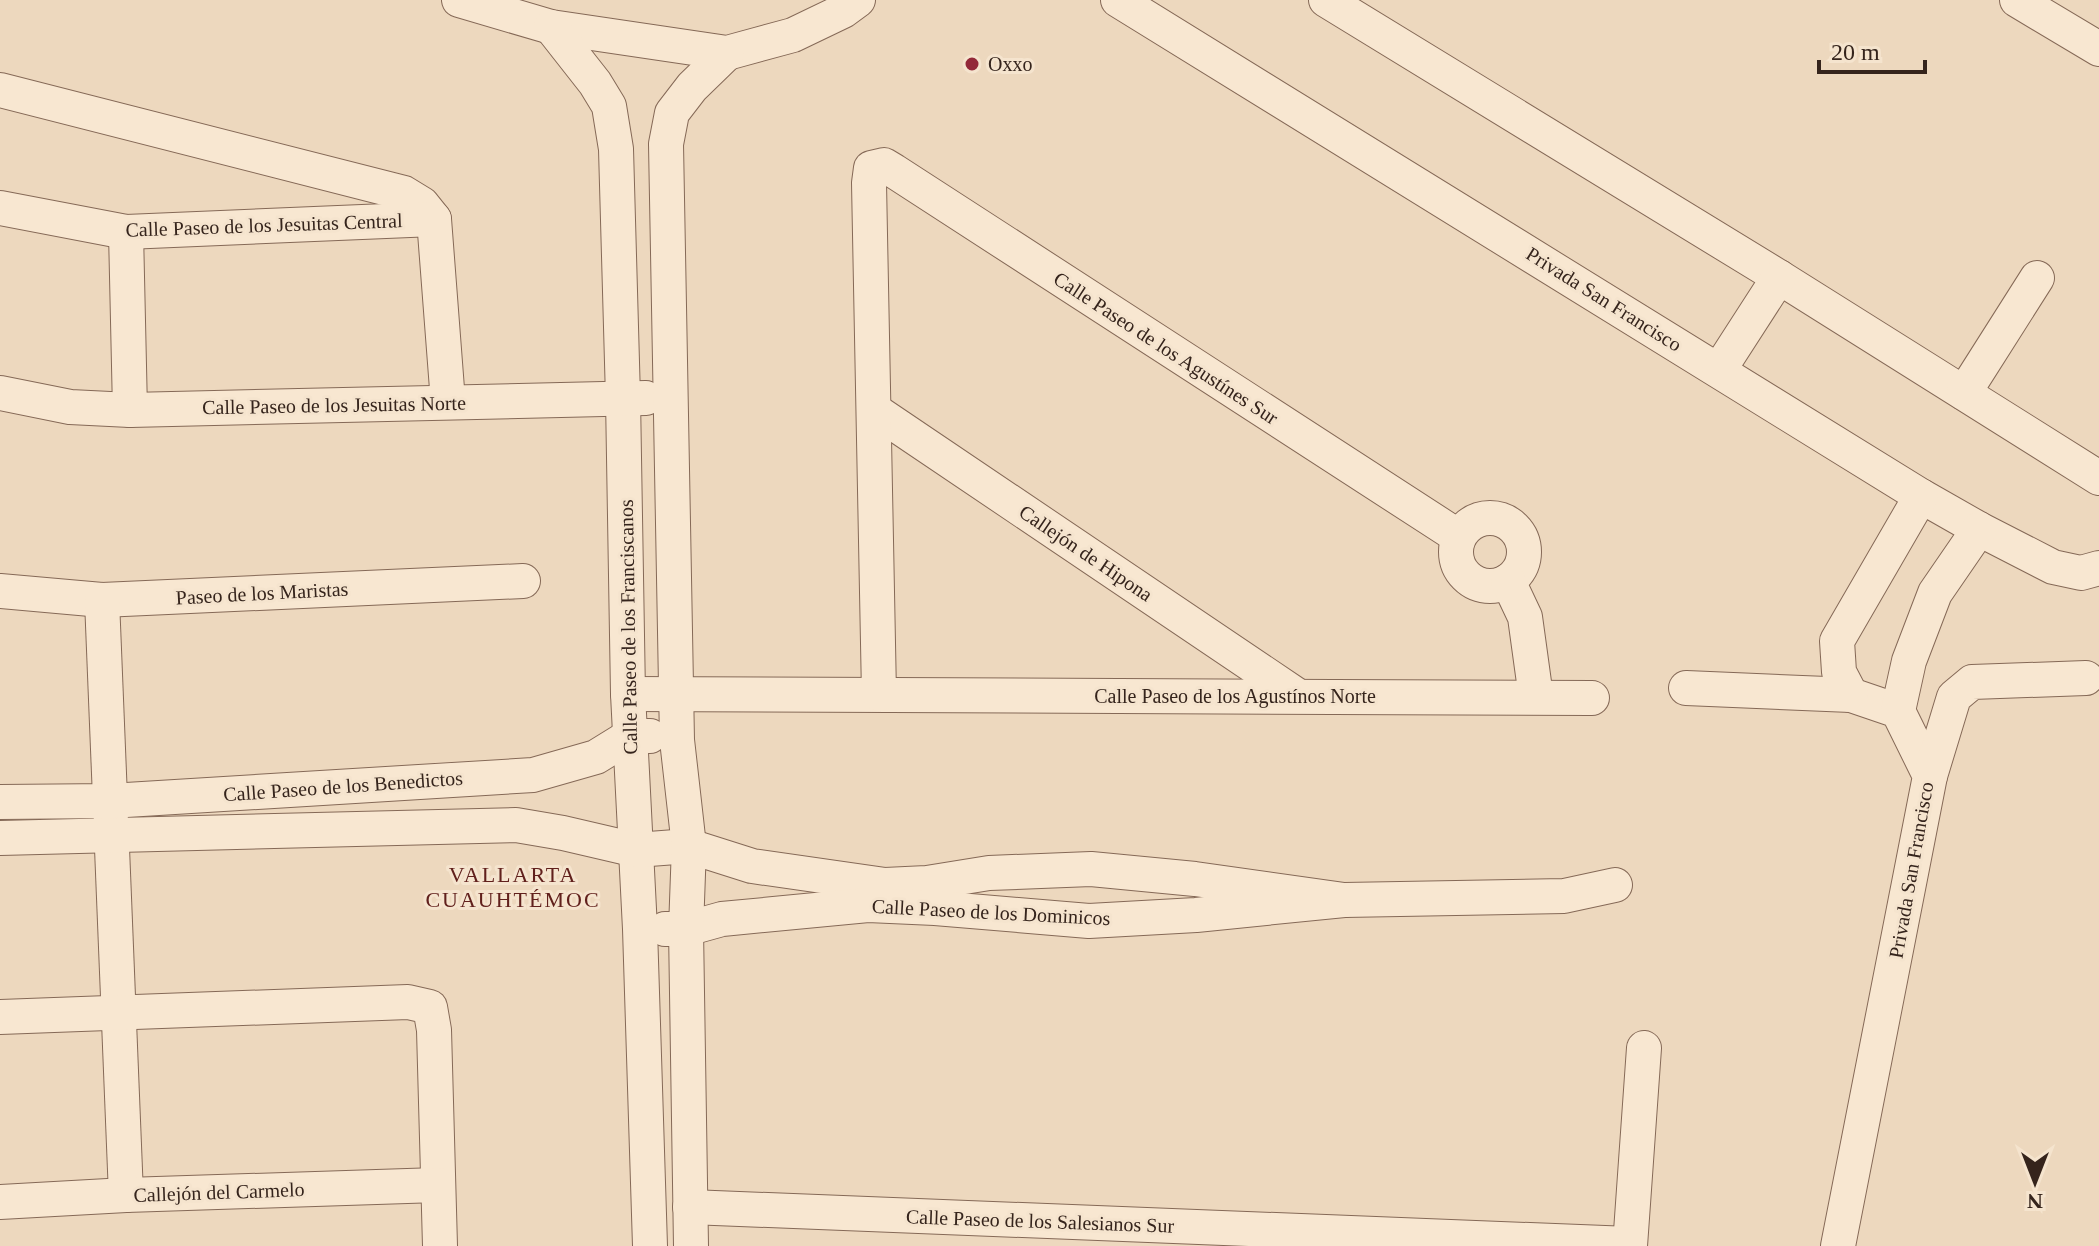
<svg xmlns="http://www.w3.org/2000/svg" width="2099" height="1246" font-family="'Times New Roman',serif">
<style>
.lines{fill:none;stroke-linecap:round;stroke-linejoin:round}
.minor-casing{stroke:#856957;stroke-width:36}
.minor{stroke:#f8e7d1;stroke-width:34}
.poi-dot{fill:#932838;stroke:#f5e4ce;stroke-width:3}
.labels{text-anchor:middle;stroke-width:6;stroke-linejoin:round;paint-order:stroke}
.poi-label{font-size:20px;fill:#35241c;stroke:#f5e4ce;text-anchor:start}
.street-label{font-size:20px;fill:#35241c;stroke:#f5e4ce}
.neighbourhood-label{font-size:22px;letter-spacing:2px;fill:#61201c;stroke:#f5e4ce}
</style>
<rect width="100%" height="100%" fill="#edd8be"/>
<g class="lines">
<g class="minor-casing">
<g id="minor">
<polyline points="459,0 551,27 727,53 793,35 843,11 858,0"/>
<polyline points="1118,0 1921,496 1979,529 2053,567 2081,573 2099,568"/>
<polyline points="1326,0 1779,277 2099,478"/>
<polyline points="2017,0 2099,49"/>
<polyline points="551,27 595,83 609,106 616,149 623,398 628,694 640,929 650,1246"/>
<polyline points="0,90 404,193 422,204 434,219 448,402"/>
<polyline points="0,208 126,232 434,219"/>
<polyline points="126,232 130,410"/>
<polyline points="1719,370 1779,277"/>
<polyline points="0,393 70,407 130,410 646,398"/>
<polyline points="1964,393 2037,278"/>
<polyline points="874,410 1298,696"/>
<circle cx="1490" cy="552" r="34"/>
<polyline points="1508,581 1525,617 1536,697"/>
<polyline points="0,591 102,600 523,581"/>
<polyline points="102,600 126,1195"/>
<polyline points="1686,688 1851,695 1898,711 1930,776 1838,1246"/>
<polyline points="628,694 1592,698"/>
<polyline points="879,694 869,183 871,168 884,165 894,171 1459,537"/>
<polyline points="1851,695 1839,672 1837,641 1921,496"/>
<polyline points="1898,711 1909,661 1935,593 1979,529"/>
<polyline points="1930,776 1954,697 1972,682 2086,678"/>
<polyline points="0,802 110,801 533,775 596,757 630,736 650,736"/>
<polyline points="0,838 516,825 563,833 636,850 689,846 752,866 885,885 927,883 989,873 1091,869 1195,879 1344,900"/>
<polyline points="665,929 686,929 722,919 868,905 935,908 1089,921 1196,915 1344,900 1564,896 1615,885"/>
<polyline points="0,1017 408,1002 430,1007 434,1030 440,1246"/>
<polyline points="0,1202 126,1195 438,1185"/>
<polyline points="690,1207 1630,1244"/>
<polyline points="691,1246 686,929 689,846 677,740 666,144 672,113 692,87 727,53"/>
<polyline points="1630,1246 1644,1048"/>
</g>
</g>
<use href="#minor" class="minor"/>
</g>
<circle class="poi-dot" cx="972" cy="64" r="8"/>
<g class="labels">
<g class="poi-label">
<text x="988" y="71">Oxxo</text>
</g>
<g class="street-label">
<text transform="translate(264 225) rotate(-2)" y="7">Calle Paseo de los Jesuitas Central</text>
<text transform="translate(1604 299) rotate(32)" y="7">Privada San Francisco</text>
<text transform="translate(1166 348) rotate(33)" y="7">Calle Paseo de los Agustínes Sur</text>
<text transform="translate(334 405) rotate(-1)" y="7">Calle Paseo de los Jesuitas Norte</text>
<text transform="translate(1086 553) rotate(34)" y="7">Callejón de Hipona</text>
<text transform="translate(262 593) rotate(-3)" y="7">Paseo de los Maristas</text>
<text transform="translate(628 627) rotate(-91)" y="7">Calle Paseo de los Franciscanos</text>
<text x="1235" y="703">Calle Paseo de los Agustínos Norte</text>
<text transform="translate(343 786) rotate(-4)" y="7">Calle Paseo de los Benedictos</text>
<text transform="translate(1911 870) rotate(-80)" y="7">Privada San Francisco</text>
<text transform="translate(991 912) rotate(3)" y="7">Calle Paseo de los Dominicos</text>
<text transform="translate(219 1192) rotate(-2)" y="7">Callejón del Carmelo</text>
<text transform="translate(1040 1221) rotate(2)" y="7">Calle Paseo de los Salesianos Sur</text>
</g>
<g class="neighbourhood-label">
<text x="513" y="882">VALLARTA<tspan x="513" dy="25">CUAUHTÉMOC</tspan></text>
</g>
</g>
<g transform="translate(2035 1182) rotate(180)" stroke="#f5e4ce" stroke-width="6" paint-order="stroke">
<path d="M0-6L14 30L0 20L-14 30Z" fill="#35241c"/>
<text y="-12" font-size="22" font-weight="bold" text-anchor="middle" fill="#35241c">N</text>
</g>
<path d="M1819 60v12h106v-12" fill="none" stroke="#35241c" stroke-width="4"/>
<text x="1831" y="60" font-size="24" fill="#35241c" stroke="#f5e4ce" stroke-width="6" paint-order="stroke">20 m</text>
</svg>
